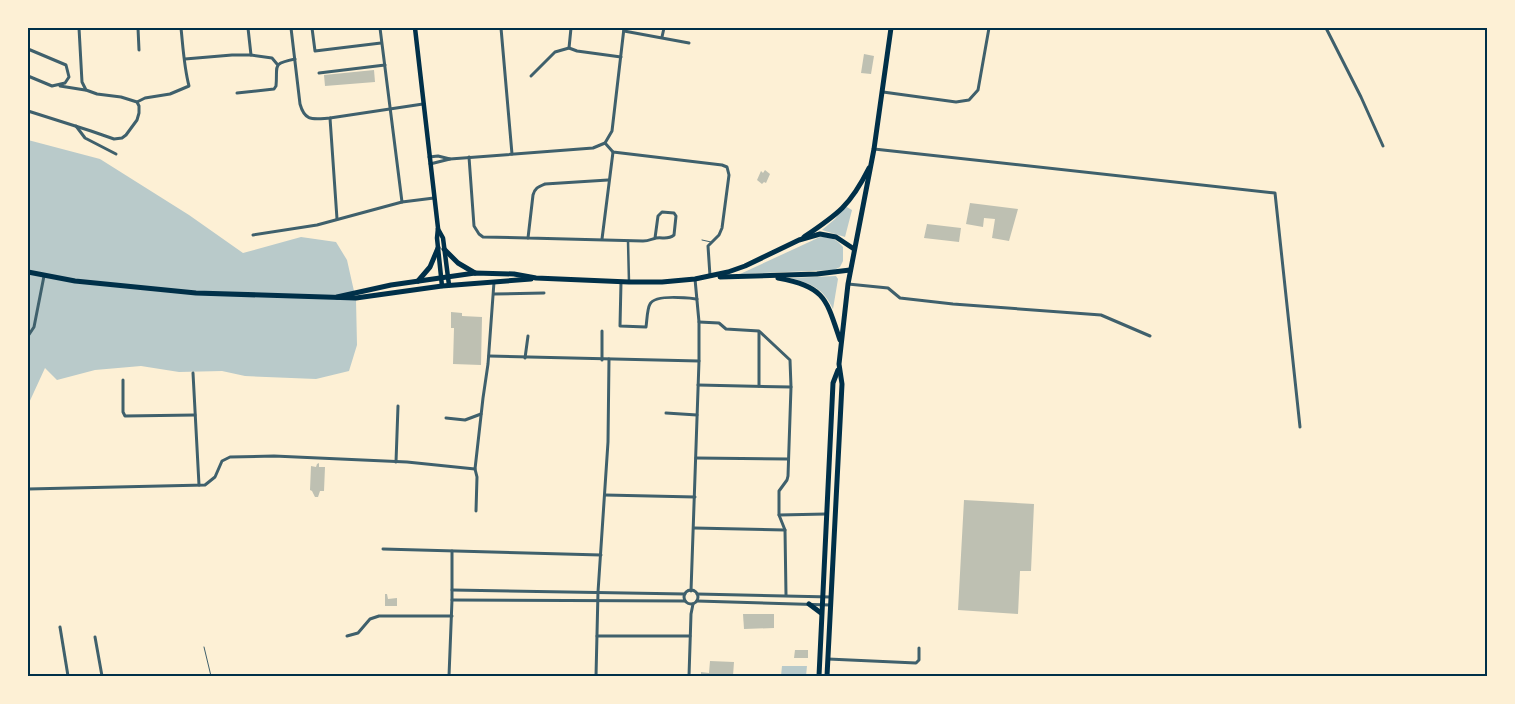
<svg xmlns="http://www.w3.org/2000/svg" width="1515" height="704" font-family="'Fira Sans',sans-serif">
<style>
.green{fill:#b9caca}
.building{fill:#bec0b2}
.lines{fill:none;stroke-linecap:round;stroke-linejoin:round}
.service{stroke:#3f606c;stroke-width:1}
.pedestrian{stroke:#3f606c;stroke-width:2.5}
.minor{stroke:#3f606c;stroke-width:3}
.secondary{stroke:#003049;stroke-width:4.5}
.primary{stroke:#003049;stroke-width:5}
.neatline{fill:none;stroke:#003049;stroke-width:2}
</style>
<rect width="100%" height="100%" fill="#fdf0d5"/>
<g class="green">
<polygon points="28,140 100,159 189,215 243,253 301,237 336,242 347,260 356,300 357,345 349,371 316,379 245,376 222,371 179,372 141,366 95,370 57,380 45,368 28,405"/>
<polygon points="845,206 852,210 845,237 822,230 835,219"/>
<path d="M820,237C831,237 836,239 843,247V261L840,267L834,270L740,274Z"/>
<path d="M836,276L838,279L833,309C824,289 811,283 790,278Z"/>
<polygon points="782,666 807,666 806,676 781,676"/>
</g>
<g class="building">
<polygon points="864,54 874,56 871,74 861,73"/>
<polygon points="374,70 375,82 325,86 324,75"/>
<polygon points="765,170 770,174 766,183 764,182 762,184 757,180 761,171 763,173"/>
<polygon points="970,203 1018,209 1009,241 992,238 995,219 984,218 983,227 966,224"/>
<polygon points="927,224 961,228 959,242 924,238"/>
<polygon points="451,312 462,313 462,316 482,317 481,365 453,364 454,328 451,328"/>
<polygon points="319,463 319,467 325,467 324,491 320,491 318,497 315,497 312,491 310,490 311,466 316,467 317,464"/>
<polygon points="964,500 1034,504 1031,571 1020,571 1018,614 958,610"/>
<polygon points="385,594 387,594 388,599 397,598 397,606 385,606"/>
<polygon points="743,614 774,614 774,628 744,629"/>
<polygon points="795,650 808,650 808,658 794,658"/>
<polygon points="710,661 734,662 733,676 701,676 701,672 709,673"/>
</g>
<g class="lines">
<g class="service">
<polyline points="702,240 711,242"/>
<polyline points="204,647 211,676"/>
</g>
<polyline class="pedestrian" points="628,241 629,282"/>
<g class="minor">
<polyline points="138,28 139,50"/>
<polyline points="248,28 251,55"/>
<path d="M291,28L300,104C305,122 313,119 330,118L423,104"/>
<polyline points="312,28 315,51 381,43"/>
<polyline points="380,28 402,202 434,198"/>
<polyline points="501,28 512,154"/>
<polyline points="1326,28 1361,97 1383,146"/>
<polyline points="624,31 689,43"/>
<polyline points="662,37 664,28"/>
<polyline points="569,48 571,28"/>
<polyline points="28,49 66,65 69,77 65,83 52,86 28,76"/>
<polyline points="185,59 232,55 251,55 272,58 277,64"/>
<polyline points="319,73 385,65"/>
<polyline points="531,76 555,52 569,48 577,51 621,57"/>
<polyline points="60,86 85,90"/>
<polyline points="883,92 956,102 969,100 978,90 989,28"/>
<path d="M237,93L274,89L276,86C278,65 271,64 295,59"/>
<path d="M137,102L145,98L170,94L189,86C184,67 183,47 181,28"/>
<polyline points="28,111 91,131 114,139 122,138 126,135 137,120 139,113 139,106 137,102 121,97 97,94 86,90 82,82 79,28"/>
<polyline points="330,118 337,219"/>
<polyline points="76,126 85,138 116,154"/>
<polyline points="605,143 613,152 722,165 727,167 729,175 722,228 719,235 708,246 710,276"/>
<polyline points="874,149 1275,193 1300,427"/>
<polyline points="429,157 438,156 450,159"/>
<polyline points="469,157 474,226 479,234 483,237 528,238"/>
<polyline points="430,164 450,159 593,148 605,143 612,131 624,28"/>
<path d="M608,180L545,184C538,187 535,188 533,195L528,238L643,241C648,241 652,239 656,238C663,237 668,240 674,235L676,216L674,213L662,212L658,216L655,238"/>
<polyline points="253,235 317,225 402,202"/>
<polyline points="602,239 613,152"/>
<path d="M621,282L620,326L646,327C647,321 647,309 650,304C655,294 688,298 697,299"/>
<polyline points="848,284 888,288 900,298 953,304 1101,315 1150,336"/>
<polyline points="494,294 544,293"/>
<polyline points="699,322 719,323 726,329 759,331 790,360 791,387 788,476 787,480 779,491 779,515 785,530 786,595"/>
<polyline points="759,332 759,386"/>
<polyline points="28,336 34,327 44,276"/>
<polyline points="489,356 699,361"/>
<polyline points="525,358 528,336"/>
<polyline points="602,360 602,331"/>
<polyline points="193,373 199,485"/>
<polyline points="123,380 123,412 125,416 195,415"/>
<polyline points="698,385 791,387"/>
<polyline points="666,413 697,415"/>
<polyline points="446,418 465,420 481,414"/>
<polyline points="696,458 788,459"/>
<polyline points="396,462 398,406"/>
<polyline points="28,489 205,485 215,477 222,461 230,457 274,456 407,462 475,469"/>
<polyline points="605,495 695,497"/>
<polyline points="476,511 477,477 475,469 483,398 488,364 494,282"/>
<polyline points="779,515 826,514"/>
<polyline points="694,528 785,530"/>
<polyline points="383,549 601,555"/>
<polyline points="452,590 685,594"/>
<circle cx="691" cy="597" r="7"/>
<polyline points="691,591 699,361 699,322 695,279"/>
<polyline points="697,594 831,597"/>
<polyline points="452,600 685,601"/>
<polyline points="697,601 830,605"/>
<polyline points="60,627 68,676"/>
<polyline points="347,636 358,633 370,619 379,616 452,616"/>
<polyline points="597,636 690,636"/>
<polyline points="95,637 102,676"/>
<polyline points="828,659 916,663 919,660 919,648"/>
<polyline points="449,676 452,600 452,551"/>
<polyline points="596,676 598,592 608,442 609,359"/>
<polyline points="689,676 691,614 693,604"/>
</g>
<g class="secondary">
<polyline points="415,28 438,228 437,238 442,286"/>
<polyline points="438,229 443,238 449,285"/>
</g>
<g class="primary">
<path d="M804,237C838,214 850,206 869,168"/>
<polyline points="444,249 458,263 475,273"/>
<polyline points="28,272 75,281 196,293 356,298 442,286 531,279"/>
<polyline points="720,277 817,274 850,270"/>
<path d="M778,278C825,287 826,298 840,340"/>
<polyline points="418,281 430,267 438,248"/>
<polyline points="337,297 391,285 475,273 514,274 536,278 629,282 662,282 695,279 728,272 745,266 799,240 820,234 836,237 854,249"/>
<polyline points="809,604 821,613"/>
<polyline points="819,676 833,383 838,370"/>
<polyline points="827,676 842,384 839,364 848,284 874,149 891,28"/>
</g>
</g>
<rect width="1515" height="704" fill="none" stroke="#fdf0d5" stroke-width="58"/>
<rect x="29" y="29" width="1457" height="646" class="neatline"/>
</svg>
